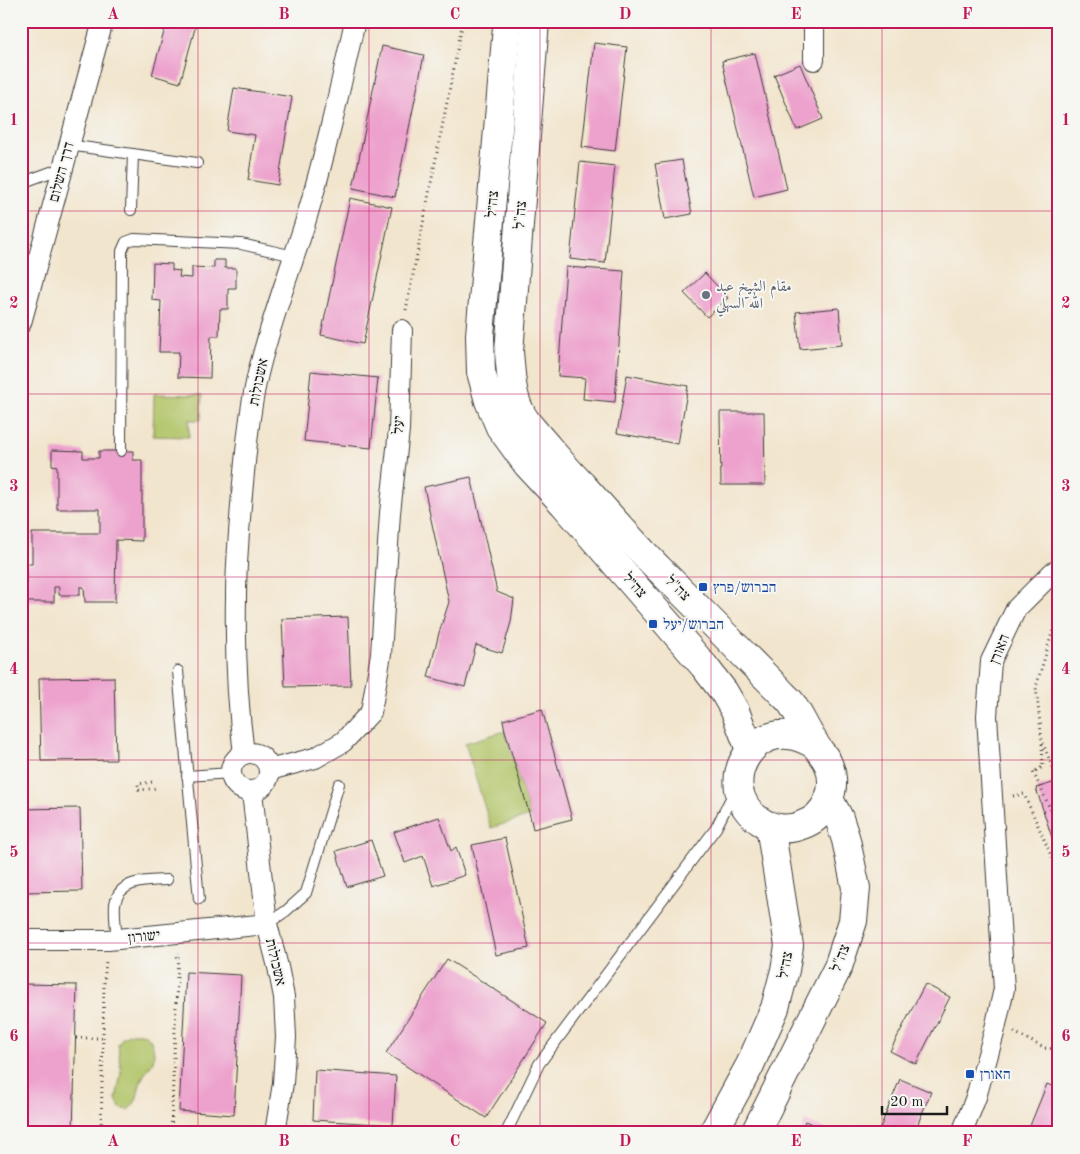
<svg xmlns="http://www.w3.org/2000/svg" width="1080" height="1154" font-family="'Old Standard TT',Amiri,'Frank Ruhl Libre',serif">
<style>
.green{fill:#b1c468;stroke:#667042}
.building{fill:#eda2cd}
.lines{fill:none;stroke-linecap:round;stroke-linejoin:round}
.lane-casing{stroke:#3c3a37;stroke-width:12}
.street-casing{stroke:#3c3a37;stroke-width:22}
.secondary-casing{stroke:#3c3a37;stroke-width:30}
.path{stroke:#3c3a37;stroke-width:3;stroke-dasharray:1 4;stroke-linecap:butt}
.lane{stroke:#fff;stroke-width:10}
.street{stroke:#fff;stroke-width:20}
.secondary{stroke:#fff;stroke-width:28}
.grid{fill:none;stroke:#c2185b;stroke-width:1;stroke-opacity:0.55}
.worship-dot{fill:#6b7280;stroke:#f6f6f2;stroke-width:2}
.transit-dot{fill:#1a4fb4;stroke:#f6f6f2;stroke-width:2}
.labels{text-anchor:middle;stroke-width:4;stroke-linejoin:round;paint-order:stroke}
.street-label{font-size:15px;fill:#1c1c1c;stroke:#f6f6f2}
.worship-label{font-size:15px;fill:#5b616d;stroke:#f6f6f2;text-anchor:start}
.transit-label{font-size:15px;fill:#164399;stroke:#f6f6f2;text-anchor:start}
.neatline{fill:none;stroke:#c2185b;stroke-width:2}
.grid-label{font-size:16px;text-anchor:middle;font-weight:bold;fill:#c2185b}
</style>
<rect width="100%" height="100%" fill="#f6f6f2"/>
<filter id="ink" filterUnits="userSpaceOnUse"><feTurbulence type="fractalNoise" baseFrequency=".02" numOctaves="2"/><feDisplacementMap in="SourceGraphic" scale="10" xChannelSelector="R" yChannelSelector="G"/><feConvolveMatrix kernelMatrix="1 2 1 2 8 2 1 2 1" color-interpolation-filters="sRGB"/></filter>
<filter id="wash" filterUnits="userSpaceOnUse"><feTurbulence type="fractalNoise" baseFrequency=".0096" numOctaves="4" result="noise"/><feDisplacementMap in="SourceGraphic" scale="20" xChannelSelector="R" yChannelSelector="G"/><feGaussianBlur stdDeviation="1.12" result="paint"/><feColorMatrix in="noise" values="0 0 0 0 0 0 0 0 0 0 0 0 0 0 0 0 0 1.4 0 .05"/><feComposite in="paint" operator="in"/></filter>
<g filter="url(#wash)">
<rect width="100%" height="100%" fill="#f2e5cd"/>
<g class="green">
<polygon points="154,394 202,395 201,420 189,420 189,437 153,436"/>
<polygon points="505,731 530,816 491,828 465,743"/>
<path d="M131,1033C136,1033 142,1032 146,1035C154,1041 155,1053 153,1061C150,1068 143,1074 141,1082C136,1094 140,1100 128,1110L120,1108L116,1099L121,1073L118,1044L123,1037Z"/>
</g>
<g id="blocks">
<g class="building">
<polygon points="167,21 197,21 180,83 152,75"/>
<polygon points="594,43 627,47 615,151 582,147"/>
<polygon points="382,46 424,55 395,197 353,188"/>
<polygon points="755,53 787,189 754,197 722,61"/>
<polygon points="800,64 823,119 797,130 774,75"/>
<polygon points="234,88 292,97 278,185 248,180 255,135 227,131"/>
<polygon points="682,160 692,214 665,219 655,164"/>
<polygon points="580,162 615,166 605,263 570,259"/>
<polygon points="350,198 392,207 363,344 321,335"/>
<polygon points="214,260 225,260 225,268 236,268 236,288 228,288 228,309 220,309 219,336 211,336 210,378 178,377 179,352 159,352 161,301 152,300 153,263 172,264 172,270 180,271 179,277 192,278 192,267 214,268"/>
<polygon points="566,267 624,271 615,402 583,399 585,378 558,376"/>
<polygon points="705,273 728,298 707,317 684,293"/>
<polygon points="839,308 842,345 800,349 796,312"/>
<polygon points="311,371 378,378 371,448 304,441"/>
<polygon points="627,375 688,386 678,444 617,433"/>
<polygon points="720,412 764,412 765,485 721,485"/>
<polygon points="52,450 83,451 83,458 99,458 99,451 133,451 133,460 142,460 142,541 116,540 115,602 85,602 84,587 80,587 80,595 59,595 59,587 54,587 54,602 26,602 26,564 32,564 32,533 100,533 100,509 57,509 57,466 52,465"/>
<polygon points="471,477 497,592 514,599 511,622 502,653 476,645 465,687 428,677 439,633 449,602 424,487"/>
<polygon points="348,617 351,686 285,687 282,619"/>
<polygon points="114,677 116,760 41,761 39,678"/>
<polygon points="542,709 572,819 533,829 530,816 505,731 503,720"/>
<polygon points="1059,781 1059,842 1054,844 1036,788"/>
<polygon points="80,808 82,891 21,892 21,809"/>
<polygon points="439,817 451,851 456,847 465,875 433,886 423,856 405,863 394,832"/>
<polygon points="505,838 529,948 496,955 472,845"/>
<polygon points="371,840 383,876 347,887 336,851"/>
<polygon points="447,959 547,1023 486,1118 386,1053"/>
<polygon points="186,972 241,975 234,1115 179,1111"/>
<polygon points="21,984 77,985 73,1133 21,1133"/>
<polygon points="925,984 950,997 916,1064 890,1051"/>
<polygon points="315,1070 396,1076 393,1125 313,1120"/>
<polygon points="900,1079 931,1092 914,1133 878,1133"/>
<polygon points="1047,1084 1059,1089 1059,1133 1027,1133"/>
<polygon points="805,1121 835,1133 800,1133"/>
</g>
</g>
</g>
<g filter="url(#ink)">
<use href="#blocks" fill-opacity="0" stroke="#3c3a37" stroke-width="1"/>
<g class="lines">
<g class="lane-casing">
<g id="lane">
<polyline points="68,145 197,163"/>
<polyline points="21,183 62,168"/>
<polyline points="131,210 133,154"/>
<polyline points="121,451 122,251 126,242 134,239 241,244 294,256"/>
<polyline points="178,671 199,899"/>
<polyline points="187,776 231,773"/>
<polyline points="267,924 286,911 306,893 339,784"/>
<path d="M117,939C116,929 114,914 115,904C119,879 148,881 167,880"/>
<polyline points="506,1133 539,1064 716,828 731,798 734,790"/>
</g>
</g>
<g class="street-casing">
<g id="street">
<polyline points="814,60 814,21"/>
<polyline points="21,323 103,21"/>
<circle cx="250" cy="772" r="19"/>
<path d="M244,754C237,701 235,649 236,596C236,566 239,535 241,505C245,463 248,419 257,378C269,325 289,274 305,223C325,156 340,89 355,21"/>
<polyline points="269,770 315,758 343,742 371,712 381,654 390,513 399,430 402,330"/>
<polyline points="252,792 267,924 278,967 284,997 286,1037 283,1083 275,1133"/>
<polyline points="21,940 108,940 267,924"/>
<polyline points="962,1133 976,1097 994,1033 1004,989 987,716 991,661 1016,609 1052,573 1059,569"/>
</g>
</g>
<g class="secondary-casing">
<g id="secondary">
<polyline points="507,21 507,27 480,335 481,372 489,401 500,427 527,464 564,504 704,666 724,692 735,711 750,750"/>
<path d="M535,21L509,352C511,371 511,394 520,411C524,421 533,429 539,437C553,453 567,470 582,485C608,514 634,544 661,571C692,602 722,632 752,663C761,672 769,680 778,689C782,694 788,698 792,704C800,716 806,730 814,742C818,751 826,756 829,766C838,789 826,817 802,825C788,831 772,829 760,821C709,787 757,705 816,746"/>
<polyline points="713,1133 750,1065 775,1008 785,970 789,946 770,826"/>
<polyline points="755,1133 838,967 853,921 856,888 846,840 839,818 829,799"/>
</g>
</g>
<g class="path">
<polyline points="406,310 463,21"/>
<polyline points="1042,744 1043,767 1033,772 1059,827"/>
<polyline points="1058,781 1042,741 1036,687 1053,630 1059,620"/>
<polyline points="152,782 138,784 139,790 158,788"/>
<polyline points="1013,796 1024,794 1055,864 1059,862"/>
<polyline points="1014,1032 1044,1048 1059,1049"/>
<polyline points="76,1038 103,1038"/>
<polyline points="74,1130 103,1133"/>
<polyline points="101,1133 104,985 106,961"/>
<polyline points="171,1133 178,953"/>
</g>
<use href="#lane" class="lane"/>
<use href="#street" class="street"/>
<use href="#secondary" class="secondary"/>
</g>
</g>
<path class="grid" d="M198,21V1133M369,21V1133M540,21V1133M711,21V1133M882,21V1133M21,211H1059M21,394H1059M21,577H1059M21,760H1059M21,943H1059"/>
<circle class="worship-dot" cx="706" cy="295" r="5"/>
<g class="transit-dot">
<rect x="698" y="582" width="10" height="10" rx="2.5"/>
<rect x="648" y="619" width="10" height="10" rx="2.5"/>
<rect x="965" y="1069" width="10" height="10" rx="2.5"/>
</g>
<g class="labels">
<g class="street-label">
<text transform="translate(61 172) rotate(-75)" y="5">דרך השלום</text>
<text transform="translate(492 204) rotate(-85)" y="5">צה״ל</text>
<text transform="translate(520 215) rotate(-86)" y="5">צה"ל</text>
<text transform="translate(258 382) rotate(-78)" y="5">אשכולות</text>
<text transform="translate(398 425) rotate(-87)" y="5">יעל</text>
<text transform="translate(635 585) rotate(49)" y="5">צה״ל</text>
<text transform="translate(678 588) rotate(45)" y="5">צה"ל</text>
<text transform="translate(999 649) rotate(-68)" y="5">האורן</text>
<text transform="translate(144 936) rotate(-6)" y="5">ישורון</text>
<text transform="translate(840 958) rotate(-69)" y="5">צה"ל</text>
<text transform="translate(276 962) rotate(77)" y="5">אשכולות</text>
<text transform="translate(785 965) rotate(-80)" y="5">צה״ל</text>
</g>
<g class="worship-label">
<text x="716" y="291">مقام الشيخ عبد<tspan x="716" dy="17">الله السهلي</tspan></text>
</g>
<g class="transit-label">
<text x="713" y="592">הברוש/פרץ</text>
<text x="663" y="629">הברוש/יעל</text>
<text x="980" y="1079">האורן</text>
</g>
</g>
<rect width="1080" height="1154" fill="none" stroke="#f6f6f2" stroke-width="55"/>
<path d="M882 1106v8h65v-8" fill="none" stroke="#1c1c1c" stroke-width="2.5"/>
<text x="890" y="1106" font-size="15" fill="#1c1c1c" stroke="#f6f6f2" stroke-width="4" paint-order="stroke">20 m</text>
<rect x="28" y="28" width="1024" height="1098" class="neatline"/>
<g class="grid-label">
<text x="113" y="19">A</text>
<text x="284" y="19">B</text>
<text x="455" y="19">C</text>
<text x="625" y="19">D</text>
<text x="796" y="19">E</text>
<text x="967" y="19">F</text>
<text x="14" y="125">1</text>
<text x="1066" y="125">1</text>
<text x="14" y="308">2</text>
<text x="1066" y="308">2</text>
<text x="14" y="491">3</text>
<text x="1066" y="491">3</text>
<text x="14" y="674">4</text>
<text x="1066" y="674">4</text>
<text x="14" y="857">5</text>
<text x="1066" y="857">5</text>
<text x="14" y="1041">6</text>
<text x="1066" y="1041">6</text>
<text x="113" y="1146">A</text>
<text x="284" y="1146">B</text>
<text x="455" y="1146">C</text>
<text x="625" y="1146">D</text>
<text x="796" y="1146">E</text>
<text x="967" y="1146">F</text>
</g>
</svg>
